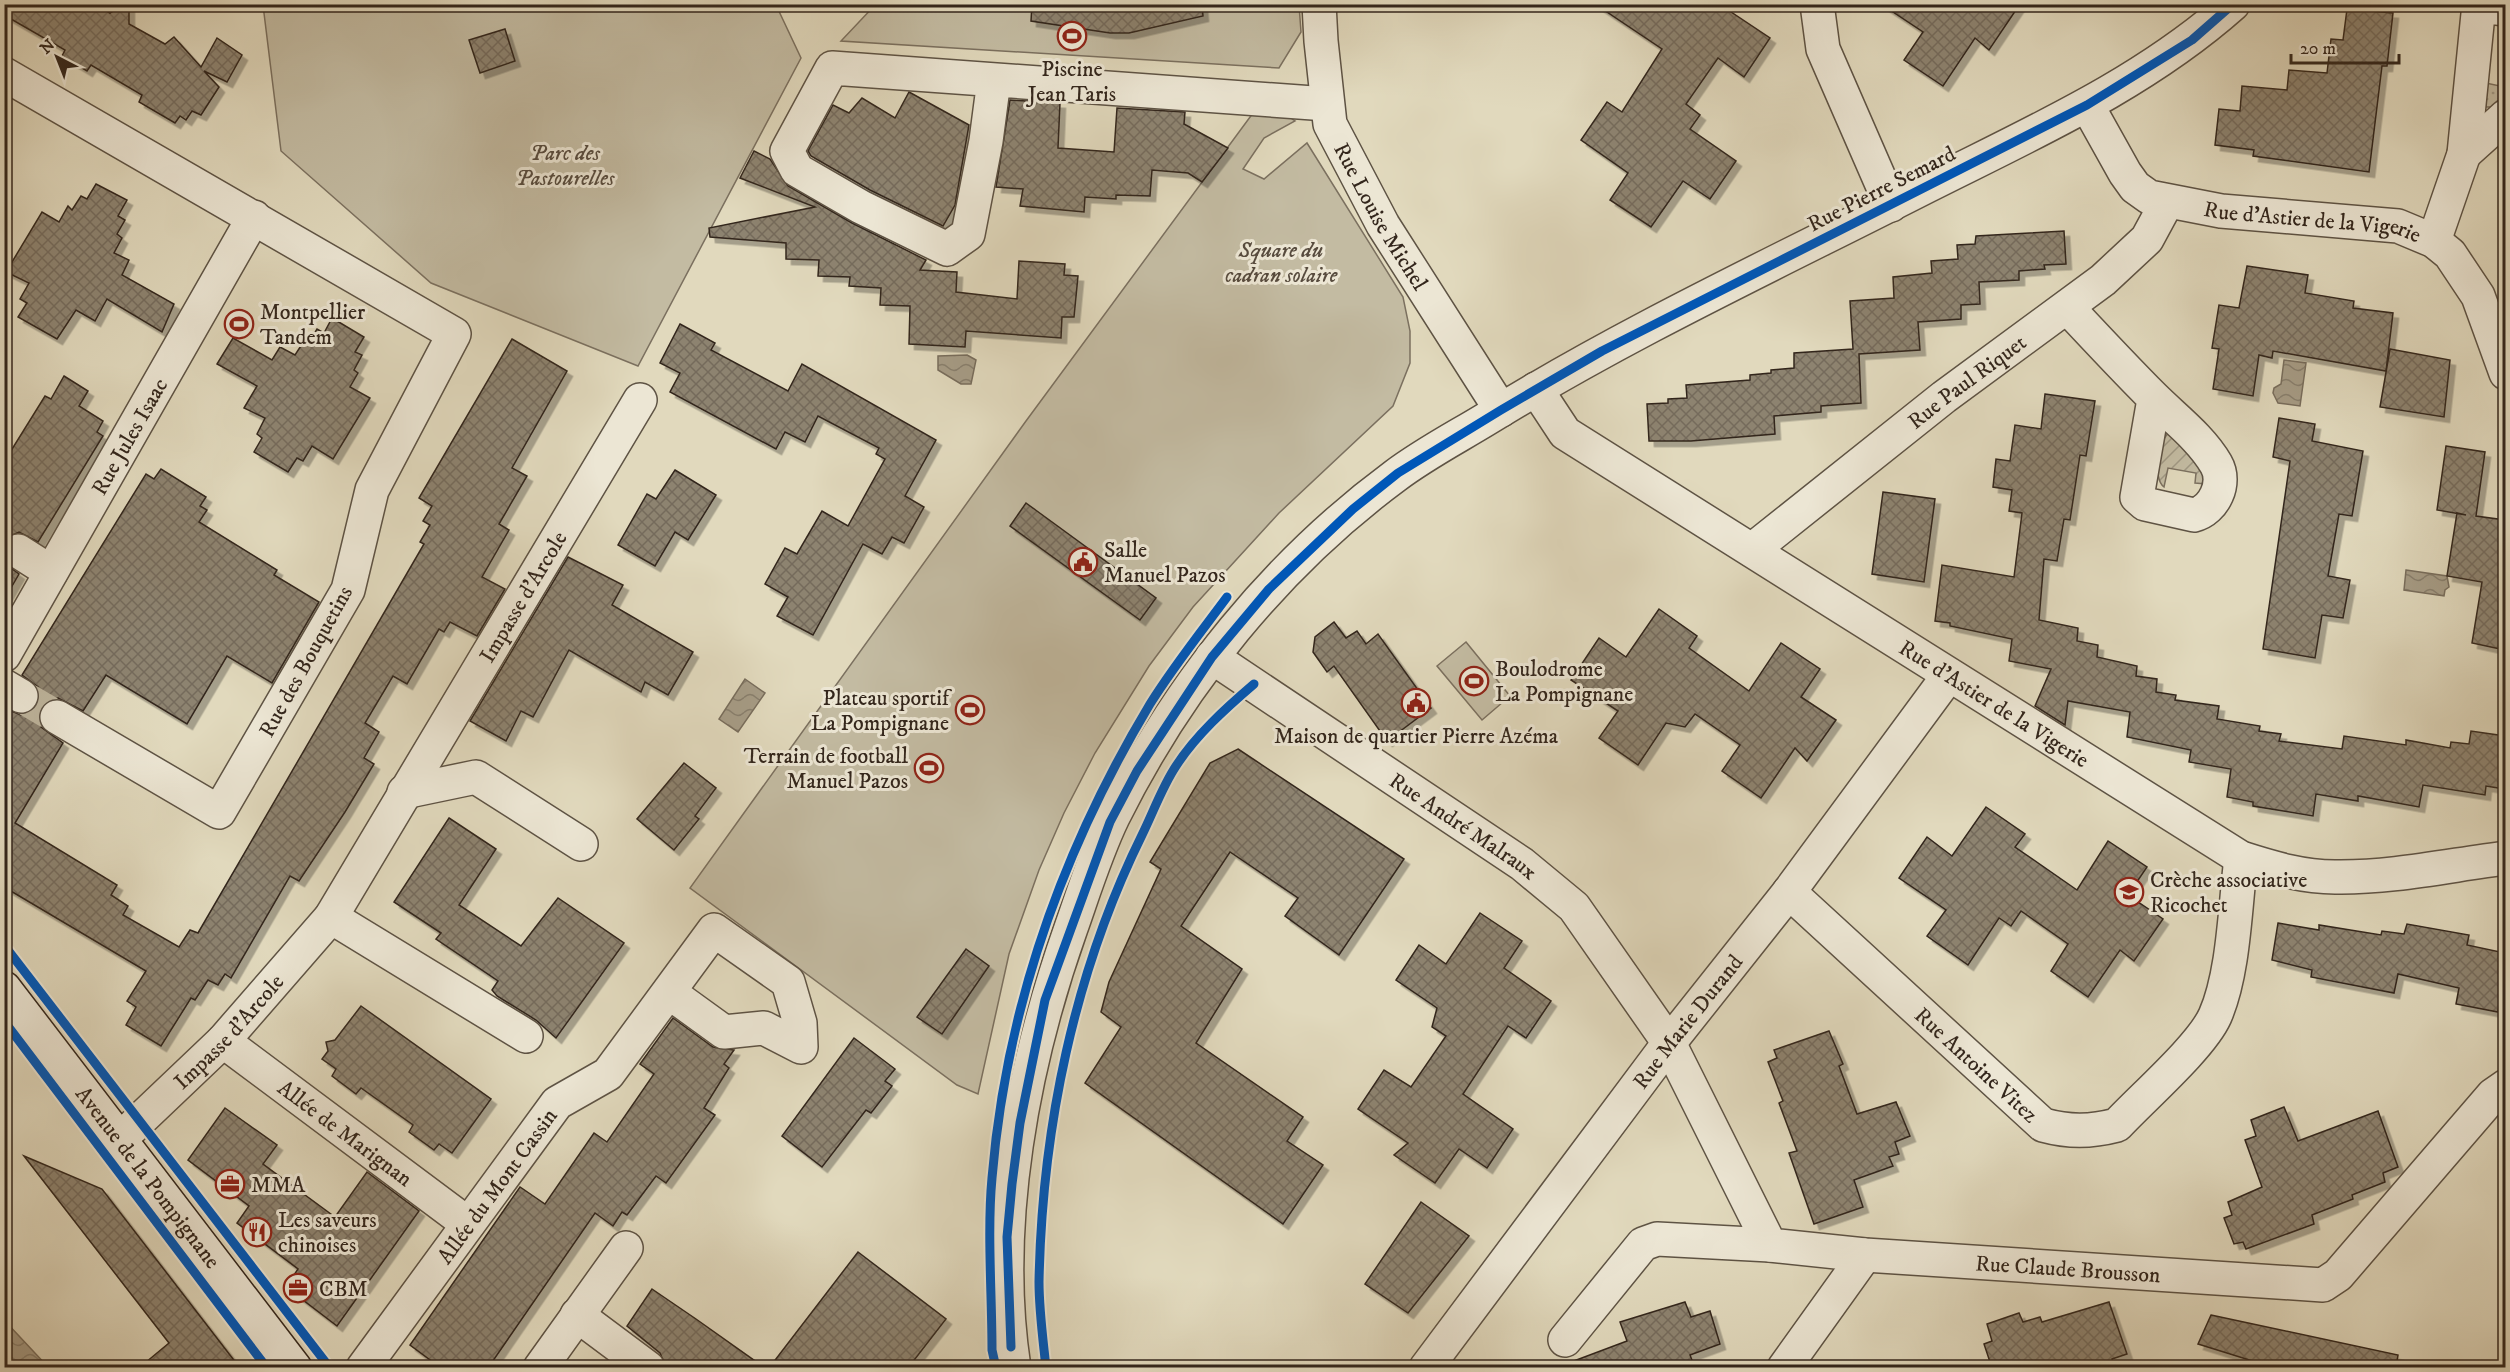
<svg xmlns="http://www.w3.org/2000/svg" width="2510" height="1372" font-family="'IM FELL DW Pica',serif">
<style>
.grass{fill:url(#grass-dots);stroke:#7b705f;stroke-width:1.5}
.park{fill:#c3bba2;stroke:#7b705f;stroke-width:1.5}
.garden{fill:url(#garden-furrows);stroke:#7b705f;stroke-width:1.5}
.water{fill:url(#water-waves);stroke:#786d5c;stroke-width:1.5}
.building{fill:url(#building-cross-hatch);stroke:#33261c;stroke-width:1.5;filter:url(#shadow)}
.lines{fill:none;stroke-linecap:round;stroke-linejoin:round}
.street-tunnel{stroke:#beb59d;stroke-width:33;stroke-dasharray:33 16;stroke-linecap:butt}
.street-casing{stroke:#5e5344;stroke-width:36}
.secondary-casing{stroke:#33261c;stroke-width:36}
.street{stroke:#ece6d4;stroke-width:33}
.secondary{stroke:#ece6d4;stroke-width:33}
.cycleway-casing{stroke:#ece6d4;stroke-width:13}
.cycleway{stroke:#0057b8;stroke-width:9}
.labels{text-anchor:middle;stroke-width:6;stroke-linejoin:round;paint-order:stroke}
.poi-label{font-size:22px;fill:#33261c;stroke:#ece6d4;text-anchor:start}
.park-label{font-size:22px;font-style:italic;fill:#574b3e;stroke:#ece6d4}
.street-label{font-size:22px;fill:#33261c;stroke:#ece6d4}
</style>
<defs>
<pattern id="grass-dots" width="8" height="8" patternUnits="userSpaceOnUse" patternTransform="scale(1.5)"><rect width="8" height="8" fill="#c3bba2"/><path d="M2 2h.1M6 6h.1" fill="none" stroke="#9f9883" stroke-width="1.8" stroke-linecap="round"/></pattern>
<pattern id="garden-furrows" width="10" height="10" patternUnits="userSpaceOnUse" patternTransform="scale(1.5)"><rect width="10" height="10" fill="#c3bba2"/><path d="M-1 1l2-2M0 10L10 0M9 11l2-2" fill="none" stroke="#9f9883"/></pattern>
<pattern id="water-waves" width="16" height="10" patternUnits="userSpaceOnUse" patternTransform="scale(1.5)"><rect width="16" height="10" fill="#a69c86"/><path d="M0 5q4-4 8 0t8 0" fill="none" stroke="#887f6d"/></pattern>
<pattern id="building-cross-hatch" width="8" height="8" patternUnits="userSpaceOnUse" patternTransform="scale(1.5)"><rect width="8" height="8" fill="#8d8370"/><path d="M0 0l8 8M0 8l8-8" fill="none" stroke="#746b5b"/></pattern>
<filter id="shadow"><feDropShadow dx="5.5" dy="5.5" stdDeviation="0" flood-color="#0004"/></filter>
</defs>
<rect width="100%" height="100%" fill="#e1d9bd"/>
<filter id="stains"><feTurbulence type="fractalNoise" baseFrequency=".00333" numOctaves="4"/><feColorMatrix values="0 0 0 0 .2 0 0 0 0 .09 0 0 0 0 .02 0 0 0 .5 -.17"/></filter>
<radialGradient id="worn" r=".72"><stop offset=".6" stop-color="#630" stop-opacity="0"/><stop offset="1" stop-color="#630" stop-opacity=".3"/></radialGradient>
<polygon class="grass" points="2481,82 2505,87 2505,99 2495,107 2483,107"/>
<g class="park">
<polygon points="876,4 1299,5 1301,32 1279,68 841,41"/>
<polygon points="263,5 776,5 801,58 638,366 431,283 281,151"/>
<polygon points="1281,111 1295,121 1264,138 1243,169 1264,179 1307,143 1403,297 1410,331 1410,363 1393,406 1279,513 1193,607 1149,666 1095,753 1064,813 1039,870 1009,954 978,1094 957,1085 690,888 1026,421 1253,113"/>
<polygon points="1466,642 1510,696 1482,720 1437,666"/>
</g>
<path class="garden" d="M2170,432L2204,470L2206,484L2195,483L2196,473L2168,468L2164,487C2152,478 2158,439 2170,432Z"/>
<g class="water">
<polygon points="967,355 976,360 971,384 961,384 938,370 938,356"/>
<polygon points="2284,360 2306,363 2300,406 2278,403 2273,393 2274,388 2281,384"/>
<polygon points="2406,570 2447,576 2449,587 2445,590 2444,596 2404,590"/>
<polygon points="745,679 765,693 738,732 719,719"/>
<polygon points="5,1321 48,1367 5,1367"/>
</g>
<g class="building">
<polygon points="4,4 95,4 110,13 124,4 129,4 129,24 165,44 174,37 201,67 217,38 242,55 227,82 204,71 219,87 201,115 192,111 186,120 180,116 175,123 139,102 142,95 91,65 87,71 62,56 65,50 4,15"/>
<polygon points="1032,4 1202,4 1203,16 1129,33 1110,33 1031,21"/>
<polygon points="1595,4 1719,4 1770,38 1744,77 1718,58 1686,104 1700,115 1690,129 1736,161 1710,199 1683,181 1651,227 1610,200 1628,173 1581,140 1607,102 1622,112 1662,49"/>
<polygon points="1881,4 2020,4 1989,50 1975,38 1943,86 1904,60 1923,32"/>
<polygon points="2347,9 2393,13 2387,66 2382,66 2369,172 2253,156 2254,150 2215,145 2219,109 2240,111 2242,86 2287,90 2289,70 2327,73 2331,39 2343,40"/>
<polygon points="505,29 515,61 480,73 469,40"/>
<polygon points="909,92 969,125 955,205 943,226 870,190 811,156 808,151 833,105 849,113 862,98 895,118"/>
<polygon points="1010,100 1060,103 1058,148 1114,152 1117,108 1185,112 1184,124 1228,148 1202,182 1188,173 1152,170 1150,196 1116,195 1116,199 1085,197 1084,212 1020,206 1023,189 996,187"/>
<polygon points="754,151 770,159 788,186 852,223 926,260 920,270 957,272 956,292 1017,299 1019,261 1065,264 1064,275 1078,276 1074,317 1062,317 1061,338 966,331 965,347 909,344 910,306 880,305 881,288 849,286 850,277 818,276 819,260 786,259 786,243 710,237 709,228 815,207 740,178"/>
<polygon points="96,184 127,200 118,216 125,220 117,234 122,238 114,253 129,260 122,275 174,304 162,332 107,299 95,321 76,310 57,339 18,317 27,303 20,299 29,283 6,272 42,212 59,222 68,206 72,210 81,196 87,199"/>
<polygon points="2064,231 2066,264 2044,265 2045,269 2019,271 2019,280 1979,282 1980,304 1961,305 1961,319 1918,322 1920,350 1859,354 1861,403 1821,406 1821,412 1774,416 1775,434 1691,441 1649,441 1647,404 1668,403 1668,399 1687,398 1686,385 1750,380 1750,375 1771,373 1771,370 1794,368 1794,353 1853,349 1850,301 1894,298 1893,277 1932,273 1931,261 1958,259 1957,245 1975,244 1976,236"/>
<polygon points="2247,266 2308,275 2305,293 2354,301 2353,308 2393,313 2386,371 2273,351 2272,358 2259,355 2253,396 2213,389 2219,349 2212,348 2219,305 2239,308"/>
<polygon points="332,318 364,337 355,352 362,355 354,370 358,373 350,387 370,398 333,459 312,446 303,461 297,458 288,472 254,452 262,438 257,434 265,418 244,408 257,386 217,364 233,338 272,360 280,347 295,355 304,341 308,344 317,329 324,333"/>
<polygon points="680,324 715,343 711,350 788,391 802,364 936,440 905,496 924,507 904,543 892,537 882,554 863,544 813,635 777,616 788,597 765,584 785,548 797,554 822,511 848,526 885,459 876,454 879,448 818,416 805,442 785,432 776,449 670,392 680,373 660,363"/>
<polygon points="512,339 567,371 512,468 527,476 499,524 509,530 482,577 505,589 477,636 450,622 444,632 439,629 407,684 393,676 365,723 379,732 364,758 374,764 345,812 299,881 290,876 231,978 225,974 218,985 208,980 195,1000 191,998 161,1046 126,1025 136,1007 127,1001 146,971 4,887 4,708 21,715 30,713 37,706 40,697 38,687 22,675 146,474 154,479 161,469 206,497 200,506 207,510 199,522 277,570 274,575 319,602 272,683 227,656 187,724 106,675 83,711 58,698 47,701 41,708 38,717 41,727 63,743 15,823 117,885 111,895 128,906 123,915 179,947 190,930 198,933 424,544 420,542 430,525 423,521 432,506 419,498"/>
<polygon points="2390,349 2450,360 2444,417 2380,407"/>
<polygon points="64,376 88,391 79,406 103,421 97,432 103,436 38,542 19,532 4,539 4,462 45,396 51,399"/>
<polygon points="2045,394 2095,401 2086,456 2080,455 2070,520 2064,519 2057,561 2044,559 2039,620 2078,628 2077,641 2098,645 2097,657 2137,666 2136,676 2157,679 2156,692 2176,695 2175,700 2219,706 2217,719 2260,726 2259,731 2281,734 2279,741 2342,749 2344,736 2406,745 2406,740 2450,748 2451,742 2469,744 2471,731 2505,736 2505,789 2486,786 2485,795 2423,785 2419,807 2358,796 2358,801 2316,794 2313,816 2253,806 2253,802 2227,797 2231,769 2189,762 2191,750 2127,737 2130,712 2068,701 2065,725 2035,706 2051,669 2009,661 2012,639 1950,626 1950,623 1935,621 1942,565 2014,577 2022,513 2009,511 2012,490 1993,487 1996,459 2010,461 2015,425 2041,429"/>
<polygon points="2279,418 2315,424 2312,441 2363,451 2352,516 2339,514 2328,576 2350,580 2343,618 2322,615 2315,658 2263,649 2290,461 2273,457"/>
<polygon points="2446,446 2485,452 2476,516 2505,520 2505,650 2472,643 2482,582 2447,576 2457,513 2466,515 2437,510"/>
<polygon points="675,470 716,495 688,540 675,532 655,566 618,545 647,494 656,499"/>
<polygon points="1883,492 1935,499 1924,582 1872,574"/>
<polygon points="1026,503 1156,598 1140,620 1010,526"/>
<polygon points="568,557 623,585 612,605 693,652 668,695 645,682 641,692 569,650 533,717 521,711 506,741 470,721"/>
<polygon points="4,563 19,574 4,600"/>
<polygon points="1659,609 1697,636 1689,648 1749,691 1781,643 1820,669 1801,697 1836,720 1807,761 1795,748 1761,798 1722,771 1740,745 1695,714 1685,727 1666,723 1638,765 1599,738 1618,711 1571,680 1599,638 1626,657"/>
<polygon points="1334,622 1346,638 1357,631 1366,644 1378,634 1431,708 1387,741 1334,666 1327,672 1313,652 1315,637"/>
<polygon points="1238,749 1404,859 1339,955 1285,916 1298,898 1230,852 1181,926 1242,969 1196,1043 1303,1117 1287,1141 1323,1165 1283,1224 1085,1083 1121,1027 1101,1012 1109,982 1161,869 1150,862 1210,763"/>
<polygon points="684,763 716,788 695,816 699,819 674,850 637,819"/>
<polygon points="1986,807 2025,834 2015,847 2077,890 2108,841 2147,867 2128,895 2163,919 2134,961 2120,950 2088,997 2051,971 2068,944 2021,911 2011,926 1999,918 1968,965 1927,936 1946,910 1899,878 1927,837 1952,856"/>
<polygon points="449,818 496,849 459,905 521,946 558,898 624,943 556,1038 536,1020 497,996 492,990 498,981 436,939 441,933 394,902"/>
<polygon points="1480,913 1522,941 1504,968 1551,1001 1526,1038 1508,1026 1463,1094 1513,1129 1487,1168 1459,1149 1435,1183 1394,1155 1408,1143 1358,1109 1384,1070 1411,1087 1446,1036 1432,1027 1437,1008 1396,980 1419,945 1446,964"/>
<polygon points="2278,923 2319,930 2319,925 2381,935 2382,931 2404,934 2407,924 2469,935 2467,945 2505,953 2505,1000 2500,999 2498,1012 2456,1004 2459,988 2398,974 2394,993 2311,977 2312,970 2272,960"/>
<polygon points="966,949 989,966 942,1034 917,1017"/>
<polygon points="361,1006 491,1099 452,1153 439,1144 434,1150 409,1132 413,1125 361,1088 356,1094 332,1076 336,1069 322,1059 328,1051 326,1042 335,1040"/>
<polygon points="673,1018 713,1047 734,1050 724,1064 729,1068 704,1108 715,1115 666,1183 656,1176 627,1215 622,1212 613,1226 595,1213 488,1368 441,1368 410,1345 520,1187 545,1204 594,1133 607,1142 654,1074 640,1064"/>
<polygon points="1829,1031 1843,1064 1839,1066 1857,1114 1896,1102 1910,1136 1895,1142 1899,1154 1889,1157 1893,1166 1854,1180 1863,1207 1814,1224 1789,1153 1797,1151 1779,1103 1783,1101 1768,1062 1777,1058 1774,1050"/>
<polygon points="854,1038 895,1069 885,1081 892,1086 871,1113 866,1110 822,1167 782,1136"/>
<polygon points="2284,1107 2298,1141 2378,1111 2398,1167 2383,1173 2385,1182 2352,1195 2353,1199 2312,1215 2314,1224 2246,1249 2243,1242 2234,1244 2224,1218 2232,1215 2228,1202 2262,1187 2245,1140 2256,1136 2251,1120"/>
<polygon points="225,1108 277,1145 263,1164 335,1217 367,1172 419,1211 337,1326 286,1287 298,1269 237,1223 249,1206 188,1160"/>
<polygon points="24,1156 102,1189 240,1368 139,1368 169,1343"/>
<polygon points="1421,1202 1469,1236 1408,1313 1365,1284"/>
<polygon points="858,1252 946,1319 908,1368 769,1368"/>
<polygon points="652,1289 696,1319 765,1368 666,1368 660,1353 627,1326"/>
<polygon points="1685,1302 1691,1317 1710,1311 1720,1344 1690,1355 1695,1368 1563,1368 1563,1365 1627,1341 1620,1322"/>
<polygon points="2109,1302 2127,1354 2112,1359 2115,1368 1992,1368 1984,1344 1992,1341 1987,1324 2019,1313 2023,1322 2040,1317 2042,1322"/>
<polygon points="2211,1315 2398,1355 2396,1368 2275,1368 2198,1344"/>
</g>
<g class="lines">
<polyline class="street-tunnel" points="21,696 57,717"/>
<g class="street-casing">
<g id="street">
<path id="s1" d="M1319,4L1321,41L1330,124L1383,225L1501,410"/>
<polyline points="1817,4 1823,49 1891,205"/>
<polyline points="4,74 454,334 372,490 348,590 219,812 57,717"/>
<polyline points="994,80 986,141 968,234 947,249 861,207 797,170 787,151 832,68 1327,104"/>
<path id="s2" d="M2087,105L2125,173L2135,187L2149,197L2221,211L2398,226L2434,241L2450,254L2478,296L2506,373"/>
<polyline points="2464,154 2506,116"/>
<polyline points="2434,241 2464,154 2478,14 2488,7 2506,9"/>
<path d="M2068,308C2096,338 2124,368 2153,397C2174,418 2201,438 2216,464C2227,483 2214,510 2194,515L2145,504L2137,497L2154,399"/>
<path id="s3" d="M1536,389L1565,433L2241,858C2272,868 2303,877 2335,877C2392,878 2450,865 2506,858"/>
<path id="s4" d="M1752,550L1944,397L2103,280L2147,239L2167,202"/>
<polyline points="18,551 51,572"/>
<path id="s5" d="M4,655L254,217"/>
<path id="s6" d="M1212,657L1522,864L1574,907L1669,1043L1770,1245L1865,1255L2323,1285L2338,1275L2493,1095L2506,1086"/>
<polyline points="4,686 21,696"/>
<polyline points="404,792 476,777 581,844"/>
<path id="s7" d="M1789,892L2043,1125C2069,1132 2090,1132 2117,1125C2142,1098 2201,1047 2215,1016C2234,973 2235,906 2241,858"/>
<polyline points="331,917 526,1036"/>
<path id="s8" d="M223,1041L468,1224"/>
<path id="s9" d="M120,1139L223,1041L331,917L640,400"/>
<polyline points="577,1315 648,1368"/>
<polyline points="1565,1340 1643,1244 1657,1239 1770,1245"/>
<path id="s10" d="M363,1368L557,1103L608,1074L714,930L788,982L800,1023L801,1047L764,1028L724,1032L670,993"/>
<polyline points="540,1368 626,1248"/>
<path d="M1014,1368C992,1225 1023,1063 1071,928C1084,891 1096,852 1113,817C1179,684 1276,564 1395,476C1424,454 1457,437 1488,418C1629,331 1780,261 1927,186C2034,132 2143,84 2233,4"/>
<path id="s11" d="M1426,1368L1669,1043L1789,892L1949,675"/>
<polyline points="1784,1368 1865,1255"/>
</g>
</g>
<g class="secondary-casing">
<g id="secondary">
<path id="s12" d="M4,988L295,1368"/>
</g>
</g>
<use href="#street" class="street"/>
<use href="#secondary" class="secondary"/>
<g class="cycleway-casing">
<g id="cycleway">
<polyline points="4,945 330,1368"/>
<polyline points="4,1021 267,1368"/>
<polyline points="1011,1347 1007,1237 1012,1184 1020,1123 1045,1000 1110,822 1137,771 1212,657 1269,589 1353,509 1398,473 1501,410 1602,351 2087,105 2192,40 2233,4"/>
<path d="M996,1368L992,1350C992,1295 987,1231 992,1178C1006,1009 1063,849 1150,704C1173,667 1201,632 1227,597"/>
<path d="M1046,1368C1043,1339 1039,1310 1039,1282C1042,1128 1074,973 1142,835C1153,813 1162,787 1176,766C1196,735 1226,708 1254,684"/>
</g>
</g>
<use href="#cycleway" class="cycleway"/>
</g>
<defs>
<g id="stadium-ring" transform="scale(1.5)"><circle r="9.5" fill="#ece6d4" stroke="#8f2418" stroke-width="1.5"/><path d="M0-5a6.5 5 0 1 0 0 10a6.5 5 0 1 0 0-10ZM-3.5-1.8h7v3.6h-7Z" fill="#8f2418"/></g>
<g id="civic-ring" transform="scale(1.5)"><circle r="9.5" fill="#ece6d4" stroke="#8f2418" stroke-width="1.5"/><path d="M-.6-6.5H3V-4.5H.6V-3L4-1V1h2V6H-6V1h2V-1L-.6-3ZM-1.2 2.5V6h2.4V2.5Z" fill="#8f2418"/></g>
<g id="school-ring" transform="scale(1.5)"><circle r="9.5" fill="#ece6d4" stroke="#8f2418" stroke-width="1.5"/><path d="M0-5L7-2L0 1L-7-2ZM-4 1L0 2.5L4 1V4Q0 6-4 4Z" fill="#8f2418"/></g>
<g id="office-ring" transform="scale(1.5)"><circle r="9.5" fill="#ece6d4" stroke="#8f2418" stroke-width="1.5"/><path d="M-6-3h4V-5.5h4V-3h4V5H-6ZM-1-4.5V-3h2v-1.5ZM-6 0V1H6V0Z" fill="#8f2418"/></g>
<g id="restaurant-ring" transform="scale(1.5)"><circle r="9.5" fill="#ece6d4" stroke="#8f2418" stroke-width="1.5"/><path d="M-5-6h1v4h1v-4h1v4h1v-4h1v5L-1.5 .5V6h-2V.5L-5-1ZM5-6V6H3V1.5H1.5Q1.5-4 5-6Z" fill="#8f2418"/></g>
</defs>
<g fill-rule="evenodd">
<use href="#stadium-ring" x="1072" y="36"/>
<use href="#stadium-ring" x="239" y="324"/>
<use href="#civic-ring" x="1083" y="562"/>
<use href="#stadium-ring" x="1474" y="681"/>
<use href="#civic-ring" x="1416" y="703"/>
<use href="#stadium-ring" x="970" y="710"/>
<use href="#stadium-ring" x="929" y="768"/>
<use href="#school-ring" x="2129" y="892"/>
<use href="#office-ring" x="230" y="1184"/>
<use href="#restaurant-ring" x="257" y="1232"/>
<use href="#office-ring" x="298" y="1288"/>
</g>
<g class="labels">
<g class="poi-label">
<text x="1072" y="76" text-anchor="middle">Piscine<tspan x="1072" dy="25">Jean Taris</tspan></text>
<text x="260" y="319">Montpellier<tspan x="260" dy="25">Tandem</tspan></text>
<text x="1104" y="557">Salle<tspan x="1104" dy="25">Manuel Pazos</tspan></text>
<text x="1495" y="676">Boulodrome<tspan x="1495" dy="25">La Pompignane</tspan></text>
<text x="949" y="705" text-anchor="end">Plateau sportif<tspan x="949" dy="25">La Pompignane</tspan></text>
<text x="1416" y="743" text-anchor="middle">Maison de quartier Pierre Azéma</text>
<text x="908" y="763" text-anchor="end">Terrain de football<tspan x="908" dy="25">Manuel Pazos</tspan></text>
<text x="2150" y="887">Crèche associative<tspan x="2150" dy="25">Ricochet</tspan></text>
<text x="251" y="1192">MMA</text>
<text x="278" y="1227">Les saveurs<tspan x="278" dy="25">chinoises</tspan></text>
<text x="319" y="1296">CBM</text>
</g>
<g class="park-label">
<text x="565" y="160">Parc des<tspan x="565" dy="25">Pastourelles</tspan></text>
<text x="1281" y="257">Square du<tspan x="1281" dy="25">cadran solaire</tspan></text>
</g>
<g class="street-label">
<text transform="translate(1881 188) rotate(-27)" y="8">Rue Pierre Semard</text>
<text dy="8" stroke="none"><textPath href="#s1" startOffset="226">Rue Louise Michel</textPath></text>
<text dy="8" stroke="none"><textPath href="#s2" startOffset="278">Rue d'Astier de la Vigerie</textPath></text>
<text dy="8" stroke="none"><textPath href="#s4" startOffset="273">Rue Paul Riquet</textPath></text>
<text dy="8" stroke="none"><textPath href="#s5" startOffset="252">Rue Jules Isaac</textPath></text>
<text dy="8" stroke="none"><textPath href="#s9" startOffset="680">Impasse d'Arcole</textPath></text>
<text transform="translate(305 661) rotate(-61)" y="8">Rue des Bouquetins</text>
<text dy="8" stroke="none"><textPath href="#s3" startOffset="560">Rue d'Astier de la Vigerie</textPath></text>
<text dy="8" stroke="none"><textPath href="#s6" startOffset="303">Rue André Malraux</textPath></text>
<text dy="8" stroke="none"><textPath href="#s11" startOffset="434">Rue Marie Durand</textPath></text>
<text dy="8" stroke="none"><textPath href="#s9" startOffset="153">Impasse d'Arcole</textPath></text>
<text dy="8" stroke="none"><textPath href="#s7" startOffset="255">Rue Antoine Vitez</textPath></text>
<text dy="8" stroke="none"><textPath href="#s8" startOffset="153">Allée de Marignan</textPath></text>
<text dy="8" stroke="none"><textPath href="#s12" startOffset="238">Avenue de la Pompignane</textPath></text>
<text dy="8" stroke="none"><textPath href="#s10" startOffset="226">Allée du Mont Cassin</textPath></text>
<text dy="8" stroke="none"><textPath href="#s6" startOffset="1131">Rue Claude Brousson</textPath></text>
</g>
</g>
<rect width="2510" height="1372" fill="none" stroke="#e1d9bd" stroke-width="24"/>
<rect x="6" y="6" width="2498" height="1360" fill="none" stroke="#33261c" stroke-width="3"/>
<rect x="12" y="12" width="2486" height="1348" fill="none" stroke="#33261c" stroke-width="1.5"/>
<g transform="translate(57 57) rotate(318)" stroke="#ece6d4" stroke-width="4.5" paint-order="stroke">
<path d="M0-4.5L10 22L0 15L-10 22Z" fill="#33261c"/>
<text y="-9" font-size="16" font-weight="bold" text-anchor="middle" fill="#33261c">N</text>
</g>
<path d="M2291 54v9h108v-9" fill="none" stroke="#33261c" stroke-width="3"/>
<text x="2300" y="54" font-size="18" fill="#33261c" stroke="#ece6d4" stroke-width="4.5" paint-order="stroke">20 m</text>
<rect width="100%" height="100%" filter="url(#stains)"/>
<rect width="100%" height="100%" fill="url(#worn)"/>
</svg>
